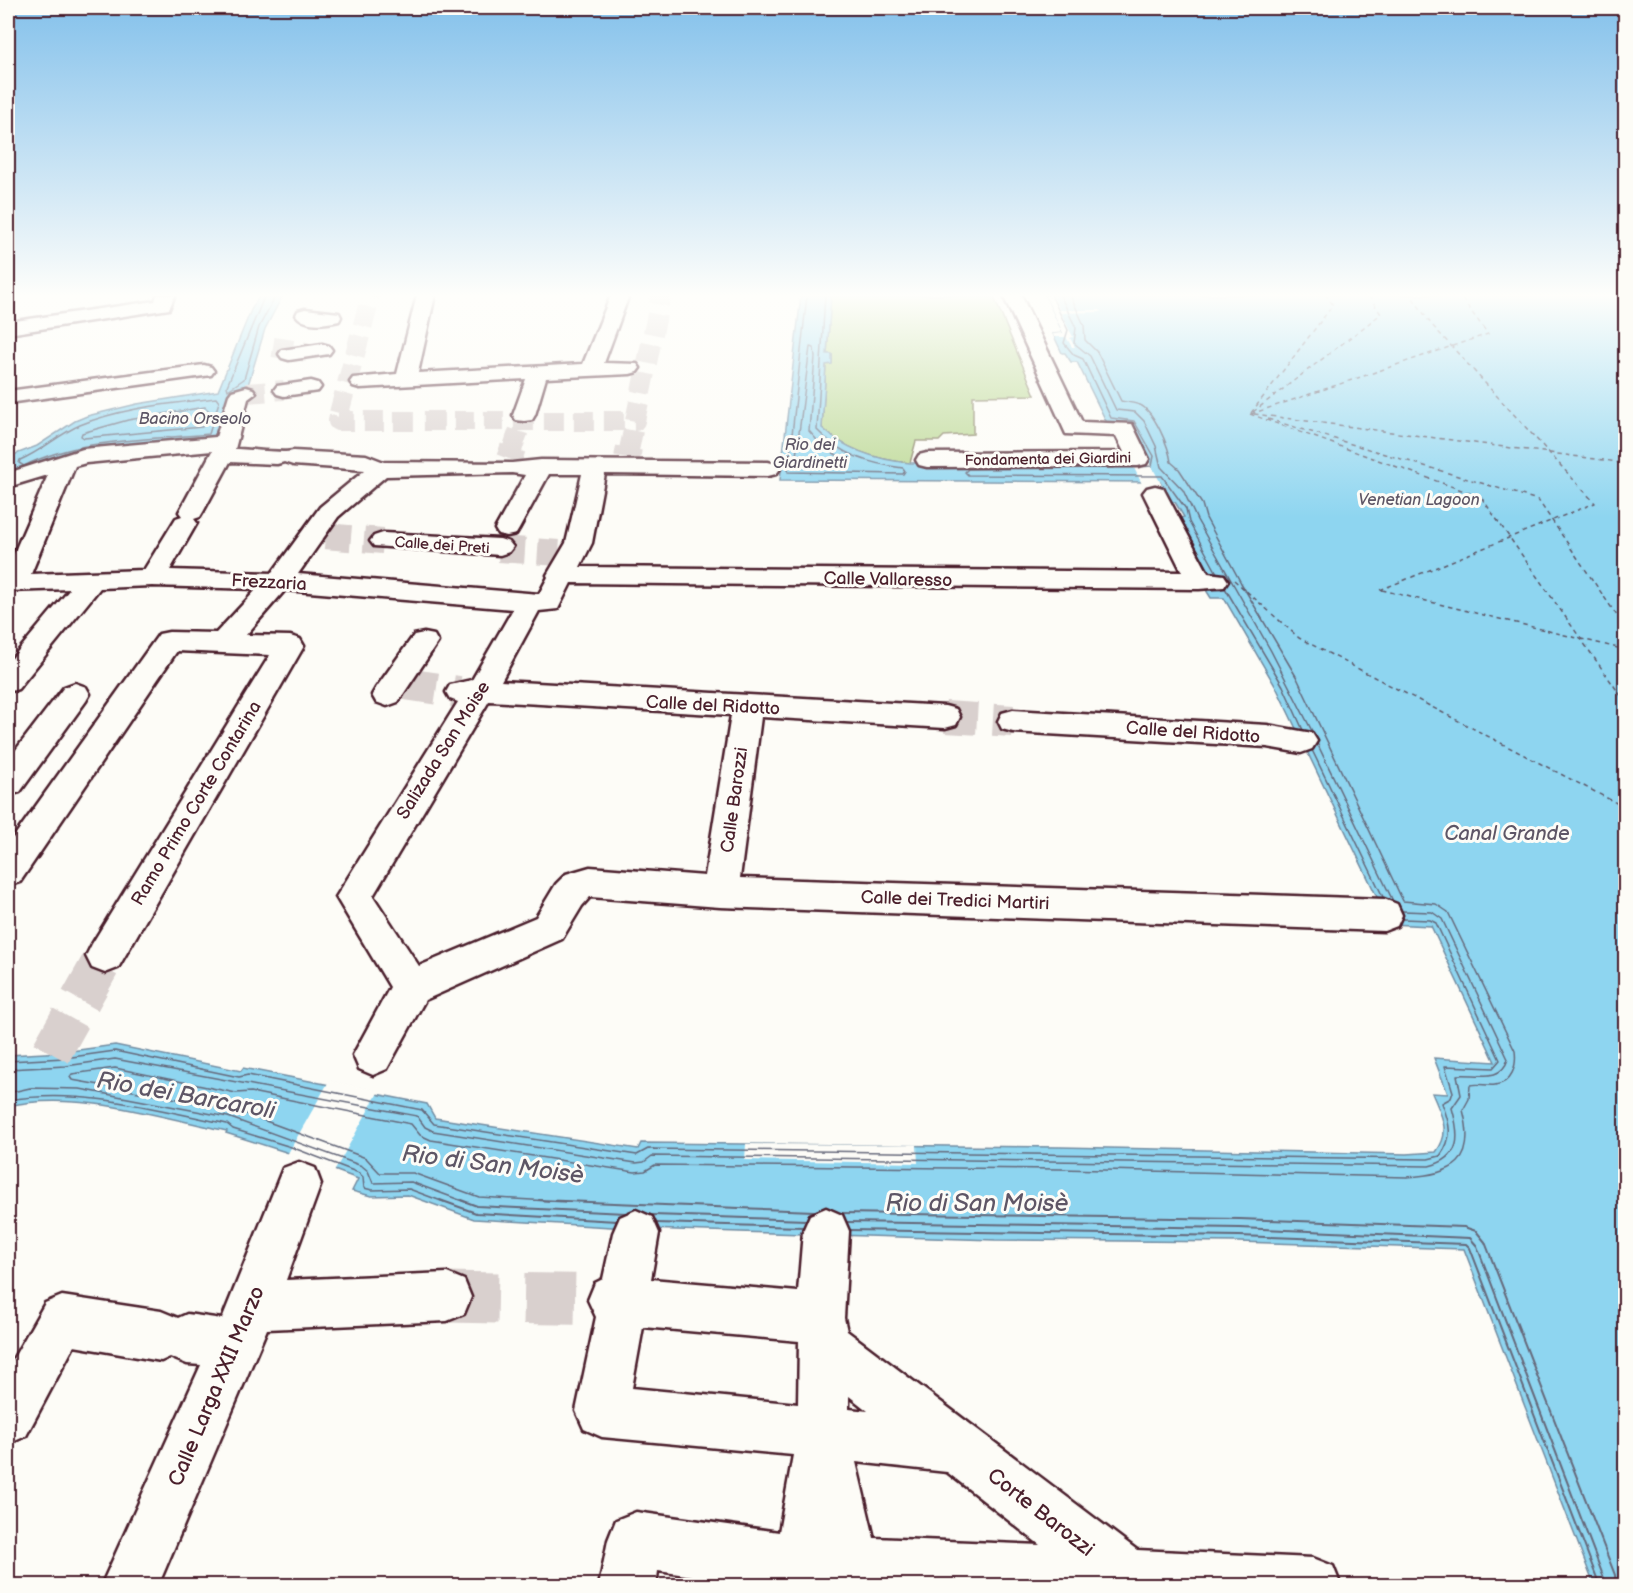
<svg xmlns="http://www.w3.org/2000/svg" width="1633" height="1593" font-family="'Balsamiq Sans',sans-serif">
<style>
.green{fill:#b8d68f;stroke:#817a5d;stroke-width:1.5}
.water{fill:#8ed5f0;stroke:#738ca1;stroke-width:1.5}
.pier{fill:#fdfcf7}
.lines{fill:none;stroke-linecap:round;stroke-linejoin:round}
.shore-far1{stroke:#65687a;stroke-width:1.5}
.shore{stroke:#65687a;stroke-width:2}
.ferry{stroke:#5e5666;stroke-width:1.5;stroke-dasharray:4.5 4;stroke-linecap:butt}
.street-tunnel-far4{stroke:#d9d0ce;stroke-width:20;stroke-dasharray:20 10;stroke-linecap:butt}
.street-tunnel-far3{stroke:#d9d0ce;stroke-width:26;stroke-dasharray:26 13;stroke-linecap:butt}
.street-tunnel-far2{stroke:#d9d0ce;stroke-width:32;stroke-dasharray:32 16;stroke-linecap:butt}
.street-tunnel-far1{stroke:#d9d0ce;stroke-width:40;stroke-dasharray:40 20;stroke-linecap:butt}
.street-tunnel{stroke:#d9d0ce;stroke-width:51;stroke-dasharray:51 26;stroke-linecap:butt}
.street-casing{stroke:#4a1f2b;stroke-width:5}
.street{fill:#fdfcf7;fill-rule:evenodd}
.labels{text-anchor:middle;stroke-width:6;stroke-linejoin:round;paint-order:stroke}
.far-street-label{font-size:15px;fill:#4a1f2b;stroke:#fdfcf7}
.far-water-label{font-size:16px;font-style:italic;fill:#5e5666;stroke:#fdfcf7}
.street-label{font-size:18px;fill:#4a1f2b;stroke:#fdfcf7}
.water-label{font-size:20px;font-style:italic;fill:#5e5666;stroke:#fdfcf7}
.near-street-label{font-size:21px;fill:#4a1f2b;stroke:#fdfcf7}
.near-water-label{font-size:24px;font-style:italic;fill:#5e5666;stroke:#fdfcf7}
</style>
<rect width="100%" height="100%" fill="#fdfcf7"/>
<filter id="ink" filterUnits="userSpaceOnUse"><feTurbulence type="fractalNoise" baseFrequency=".0167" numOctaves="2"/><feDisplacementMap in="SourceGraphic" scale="12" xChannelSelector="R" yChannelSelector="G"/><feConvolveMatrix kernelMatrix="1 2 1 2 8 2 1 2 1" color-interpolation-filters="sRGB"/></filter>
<g filter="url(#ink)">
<path class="green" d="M831,295H993L1035,395L973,396V434L944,436L939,441H916L910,463C878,460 846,450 822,428L826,364L832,363V355L827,354Z"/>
<g class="water">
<polygon points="260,295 283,295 265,329 248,385 243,386 230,402 225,403 216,433 221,433 220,439 8,475 8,457 37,446 75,421 87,416 137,404 218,391 251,310"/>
<path d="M801,295H831L827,354H832V364L826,365L822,428C846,450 878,460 910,463L1149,461L1108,425L1077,362H1071L1065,353H1062L1053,334L1063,333L1045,295H1625V1585H1594L1464,1249L1239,1242L995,1240L645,1229L474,1219L408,1195L371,1196L352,1191L358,1179L289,1153L226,1133L227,1131C159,1117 76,1090 8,1106V1055L64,1052L115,1045L241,1071L243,1068L427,1104L435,1118L638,1149L641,1143L1060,1147L1407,1154L1436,1152C1452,1131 1441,1115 1432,1093L1448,1094L1434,1058L1495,1062L1431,926L1390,924L1277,689L1224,598H1211L1206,590H1220L1180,518L1184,517L1175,502H1171L1160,482L780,480Z"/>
</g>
<g class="pier">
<polygon points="1045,295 1067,295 1053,296 1060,310 1100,310 1101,312 1061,313 1073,337 1070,338 1075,347 1072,347 1066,337 1054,337 1053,334 1063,333"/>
<polygon points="1148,459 1166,493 1163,493 1158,484 1142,484 1130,460"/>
<polygon points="329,1081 379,1091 334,1172 287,1155"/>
<polygon points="746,1144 917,1145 918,1163 745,1160"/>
</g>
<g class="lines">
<g class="shore-far1">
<polyline points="265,295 227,386 228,390 244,379 259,327 276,295"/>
<path d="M807,295L788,472L903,474L905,471L903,468C870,464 840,455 817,430L825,295"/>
<polyline points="1051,295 1068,330 1064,343 1074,355 1083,359 1111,418 1134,421 1154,456 1152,466 1139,467"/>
<polyline points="1060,295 1076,328 1074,343 1090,356 1116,410 1135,412 1144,421 1156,446 1161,467 1183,490 1197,520 1271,651 1312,731"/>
<polygon points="810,347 814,348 815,357 809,431 823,447 847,461 846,466 798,467 795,464"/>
<path d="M216,398L219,402L209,434C148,440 80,438 24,466L19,463L20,460C42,451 59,434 80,425C123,407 171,404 216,398Z"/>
<polygon points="205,407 209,411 202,427 84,438 81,436 82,433 128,420"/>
<polyline points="1113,468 968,469 965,472 968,475 1162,476 1186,509 1189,522 1217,573"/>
<polyline points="1225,588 1283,686 1303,730"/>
<polyline points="1317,743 1393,901"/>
<polyline points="1312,750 1383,897"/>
<path d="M8,1061L65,1058L115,1051L239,1077L248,1075L422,1110L434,1124L637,1155L648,1149L1428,1159L1440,1156C1454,1137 1450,1124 1442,1103L1451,1098L1453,1092L1445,1066L1493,1068L1500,1060L1436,923L1430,920L1402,919"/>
<path d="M8,1069L66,1066L115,1059L417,1116L425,1127L433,1131L636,1163L644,1162L652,1156L1429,1166C1462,1158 1460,1136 1452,1108L1461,1095L1457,1075C1477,1073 1501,1083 1508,1059L1442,919L1432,912L1402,911"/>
<polyline points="8,1093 30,1088 80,1089 228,1117 362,1166 368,1171 373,1183 411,1182 465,1202"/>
<path d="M8,1100C83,1088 154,1109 227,1124L233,1129L291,1147L359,1173L363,1177L364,1188L372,1190L409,1189L444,1202"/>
<path d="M567,1202L479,1197L413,1173H380L366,1158L233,1109L72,1080L70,1077L72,1074L115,1068L236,1093L251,1092L411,1124L420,1135L431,1140L635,1172L645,1171L655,1165L1060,1169L1407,1177C1454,1174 1477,1163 1463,1110L1469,1099L1470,1085C1479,1083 1486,1086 1495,1085C1512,1083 1517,1066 1515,1051L1448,912L1436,904L1403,901L1297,678L1241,583L1206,518L1202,504L1179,469L1171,462C1169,447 1154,411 1140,405C1134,403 1127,402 1121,401L1097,352L1085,340L1084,325L1070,295"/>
</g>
<g class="shore">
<polyline points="440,1200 476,1213 617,1221"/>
<polyline points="461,1200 477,1206 626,1213"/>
<polyline points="539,1200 814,1211"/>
<polyline points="841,1213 1240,1219 1464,1227 1476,1231 1485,1242 1615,1575 1616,1586"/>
<polyline points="652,1215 806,1220"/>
<polyline points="847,1222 1240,1228 1470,1238 1477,1246 1607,1586"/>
<polyline points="656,1223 803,1227"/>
<polyline points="850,1230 1239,1236 1466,1244 1470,1248 1600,1586"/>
</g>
<g class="ferry">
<polyline points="1253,412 1381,314 1368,295"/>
<polyline points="1251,413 1333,305 1326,295"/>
<polyline points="1250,414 1481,497 1626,703"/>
<polyline points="1251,414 1488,334 1459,295"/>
<polyline points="1254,414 1626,463"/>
<polyline points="1268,419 1538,500 1626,629"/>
<polyline points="1234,580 1299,638 1626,808"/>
<polyline points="1380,590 1595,503 1431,324 1411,295"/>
<polyline points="1382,590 1626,650"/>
</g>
<g class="street-tunnel-far4">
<polyline points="273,347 307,352"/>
<polyline points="246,393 284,390"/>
<polyline points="339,413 371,295"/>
<polyline points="339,417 338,421 635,421 661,295"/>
<polyline points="512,450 523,418"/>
<polyline points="629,450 635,421"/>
</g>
<g class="street-tunnel-far3">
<polyline points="627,458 629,448"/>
<polyline points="509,459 513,448"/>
<polyline points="325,536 383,541"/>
<polyline points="499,549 559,553"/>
</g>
<g class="street-tunnel-far2">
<polyline points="405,684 459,692"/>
<polyline points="945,717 1013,721"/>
</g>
<polyline class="street-tunnel-far1" points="51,1053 105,956"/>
<polyline class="street-tunnel" points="447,1297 612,1300"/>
<g class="street-casing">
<g id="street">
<polygon points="157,295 175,295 169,309 8,334 8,322 155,301"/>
<polygon points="417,295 435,295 418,373 583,364 611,295 629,295 604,363 637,364 640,368 637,372 630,374 546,378 535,415 532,420 524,421 516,420 513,415 526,379 360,388 353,386 350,382 353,378 397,374"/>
<polygon points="1003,295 1021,295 1082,422 1132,424 1149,459 1146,464 1138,466 927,467 919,465 916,460 919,455 927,453 1124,452 1116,436 1066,434"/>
<path d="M305,309L339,313L341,317L339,321C325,324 305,327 296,315L298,311Z"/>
<polygon points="322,344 329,346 332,350 329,354 289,360 282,358 279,354 282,350"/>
<polygon points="204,365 211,367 214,371 211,375 8,403 8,391"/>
<polygon points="311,381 318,383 321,387 318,391 284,396 277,394 274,390 277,386"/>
<path d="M246,387L253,389L256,393L248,399L235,449C250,449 282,454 293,451L366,455L384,462L512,463L541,460L768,462L776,464L780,469L776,474L768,476L605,474L592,543L580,567L1182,572L1143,493L1147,488L1155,486L1163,488L1208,573L1224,575L1228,581L1224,587L1199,589L571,583L558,609L539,611L501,681L945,706L956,709L960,717L956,725L945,728L761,717L740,878L1384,899L1397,904L1402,915L1397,926L1384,931L720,907L590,897L582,906L562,939L425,1000L387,1069L373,1075L359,1069L353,1055L390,987L336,897L458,702L450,699L446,692L450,685L472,680L513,609L285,590L246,635L290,636L300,639L304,646L118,968L105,973L92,968L86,956L92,944L270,655L177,651L20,882L8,886V845L159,634L169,632L216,633L257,589L152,586L100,588L18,689L8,692V663L70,589L8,591V567L48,475L8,487V473L83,449L216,437L229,395L232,391ZM212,451L179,512L182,516L176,518L144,570L31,574L75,466L86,463ZM230,462L277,464L284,462L293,465L365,470L320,507L272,573L170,570L197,523L194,519L200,517L203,512ZM512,473L525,475L495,529L498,534L507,536L516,534L519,529L549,474H582L566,543L547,575L548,577L539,594L298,574L338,517L386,476ZM489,701L731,715L705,876L590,867L566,874L556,884L536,917L419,966L373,896Z"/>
<polygon points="383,533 500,539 509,542 513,547 509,552 500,555 374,546 370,541 374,536"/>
<polygon points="424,633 434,635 438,642 398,702 387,706 376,702 372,695 376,688 414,635"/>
<polygon points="75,683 86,687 90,694 86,701 20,792 8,795 8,760 64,687"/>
<polygon points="1013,710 1267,725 1312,733 1317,741 1312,749 1301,753 1267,747 1013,732 1002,729 998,721 1002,713"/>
<polygon points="299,1162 315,1168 321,1184 286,1280 447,1273 464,1280 471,1297 464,1314 447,1321 267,1329 158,1586 101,1586 201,1365 187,1364 170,1357 161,1361 74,1346 26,1436 8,1444 8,1368 45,1303 62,1296 161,1311 178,1318 187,1314 222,1319 283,1168"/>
<path d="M826,1208L842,1215L849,1231L844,1318L847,1331L1137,1550L1313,1558L1333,1566L1341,1586H762L658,1571L656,1586H599L608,1540L616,1520L636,1512L779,1532L793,1455L602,1437L584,1429L576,1411L596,1317L588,1300L595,1283L603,1279L613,1233L620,1217L636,1210L652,1217L659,1233L651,1279L798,1292L803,1231L810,1215ZM643,1327L799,1341L798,1404L632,1388ZM849,1396L868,1411L849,1409ZM856,1462L947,1472L1040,1545L874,1538Z"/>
</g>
</g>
<use href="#street" class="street"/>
</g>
</g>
<linearGradient id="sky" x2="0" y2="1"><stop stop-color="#84c1eb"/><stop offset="0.57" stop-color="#fefefb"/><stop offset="1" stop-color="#fefefb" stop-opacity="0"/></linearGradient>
<rect width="1633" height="518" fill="url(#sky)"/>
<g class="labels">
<g class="far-street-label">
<text transform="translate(1048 459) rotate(-1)" y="5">Fondamenta dei Giardini</text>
<text transform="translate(442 545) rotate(4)" y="5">Calle dei Preti</text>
</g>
<g class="far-water-label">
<text x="195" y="424">Bacino Orseolo</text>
<text x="810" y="450">Rio dei<tspan x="810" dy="18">Giardinetti</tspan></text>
<text x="1419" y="505">Venetian Lagoon</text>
</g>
<g class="street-label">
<text transform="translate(888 579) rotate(1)" y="6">Calle Vallaresso</text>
<text transform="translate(269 582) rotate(3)" y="6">Frezzaria</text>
<text transform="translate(713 705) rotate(3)" y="6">Calle del Ridotto</text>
<text transform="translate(1193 732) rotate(4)" y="6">Calle del Ridotto</text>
<text transform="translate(443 750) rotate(-58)" y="6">Salizada San Moise</text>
<text transform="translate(734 800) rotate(-82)" y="6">Calle Barozzi</text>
<text transform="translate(196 803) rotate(-59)" y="6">Ramo Primo Corte Contarina</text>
<text transform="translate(955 900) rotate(2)" y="6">Calle dei Tredici Martiri</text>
</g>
<g class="water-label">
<text x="1507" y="840">Canal Grande</text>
</g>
<g class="near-street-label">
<text transform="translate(216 1386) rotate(-67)" y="7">Calle Larga XXII Marzo</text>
<text transform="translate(1041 1512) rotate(38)" y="7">Corte Barozzi</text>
</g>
<g class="near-water-label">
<text transform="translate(186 1095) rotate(10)" y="8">Rio dei Barcaroli</text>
<text transform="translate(493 1164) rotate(7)" y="8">Rio di San Moisè</text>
<text x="977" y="1211">Rio di San Moisè</text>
</g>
</g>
<rect width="1633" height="1593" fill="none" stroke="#fdfcf7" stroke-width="30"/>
<rect x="15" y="15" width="1603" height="1563" fill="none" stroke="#4a1f2b" stroke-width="2" filter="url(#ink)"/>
</svg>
